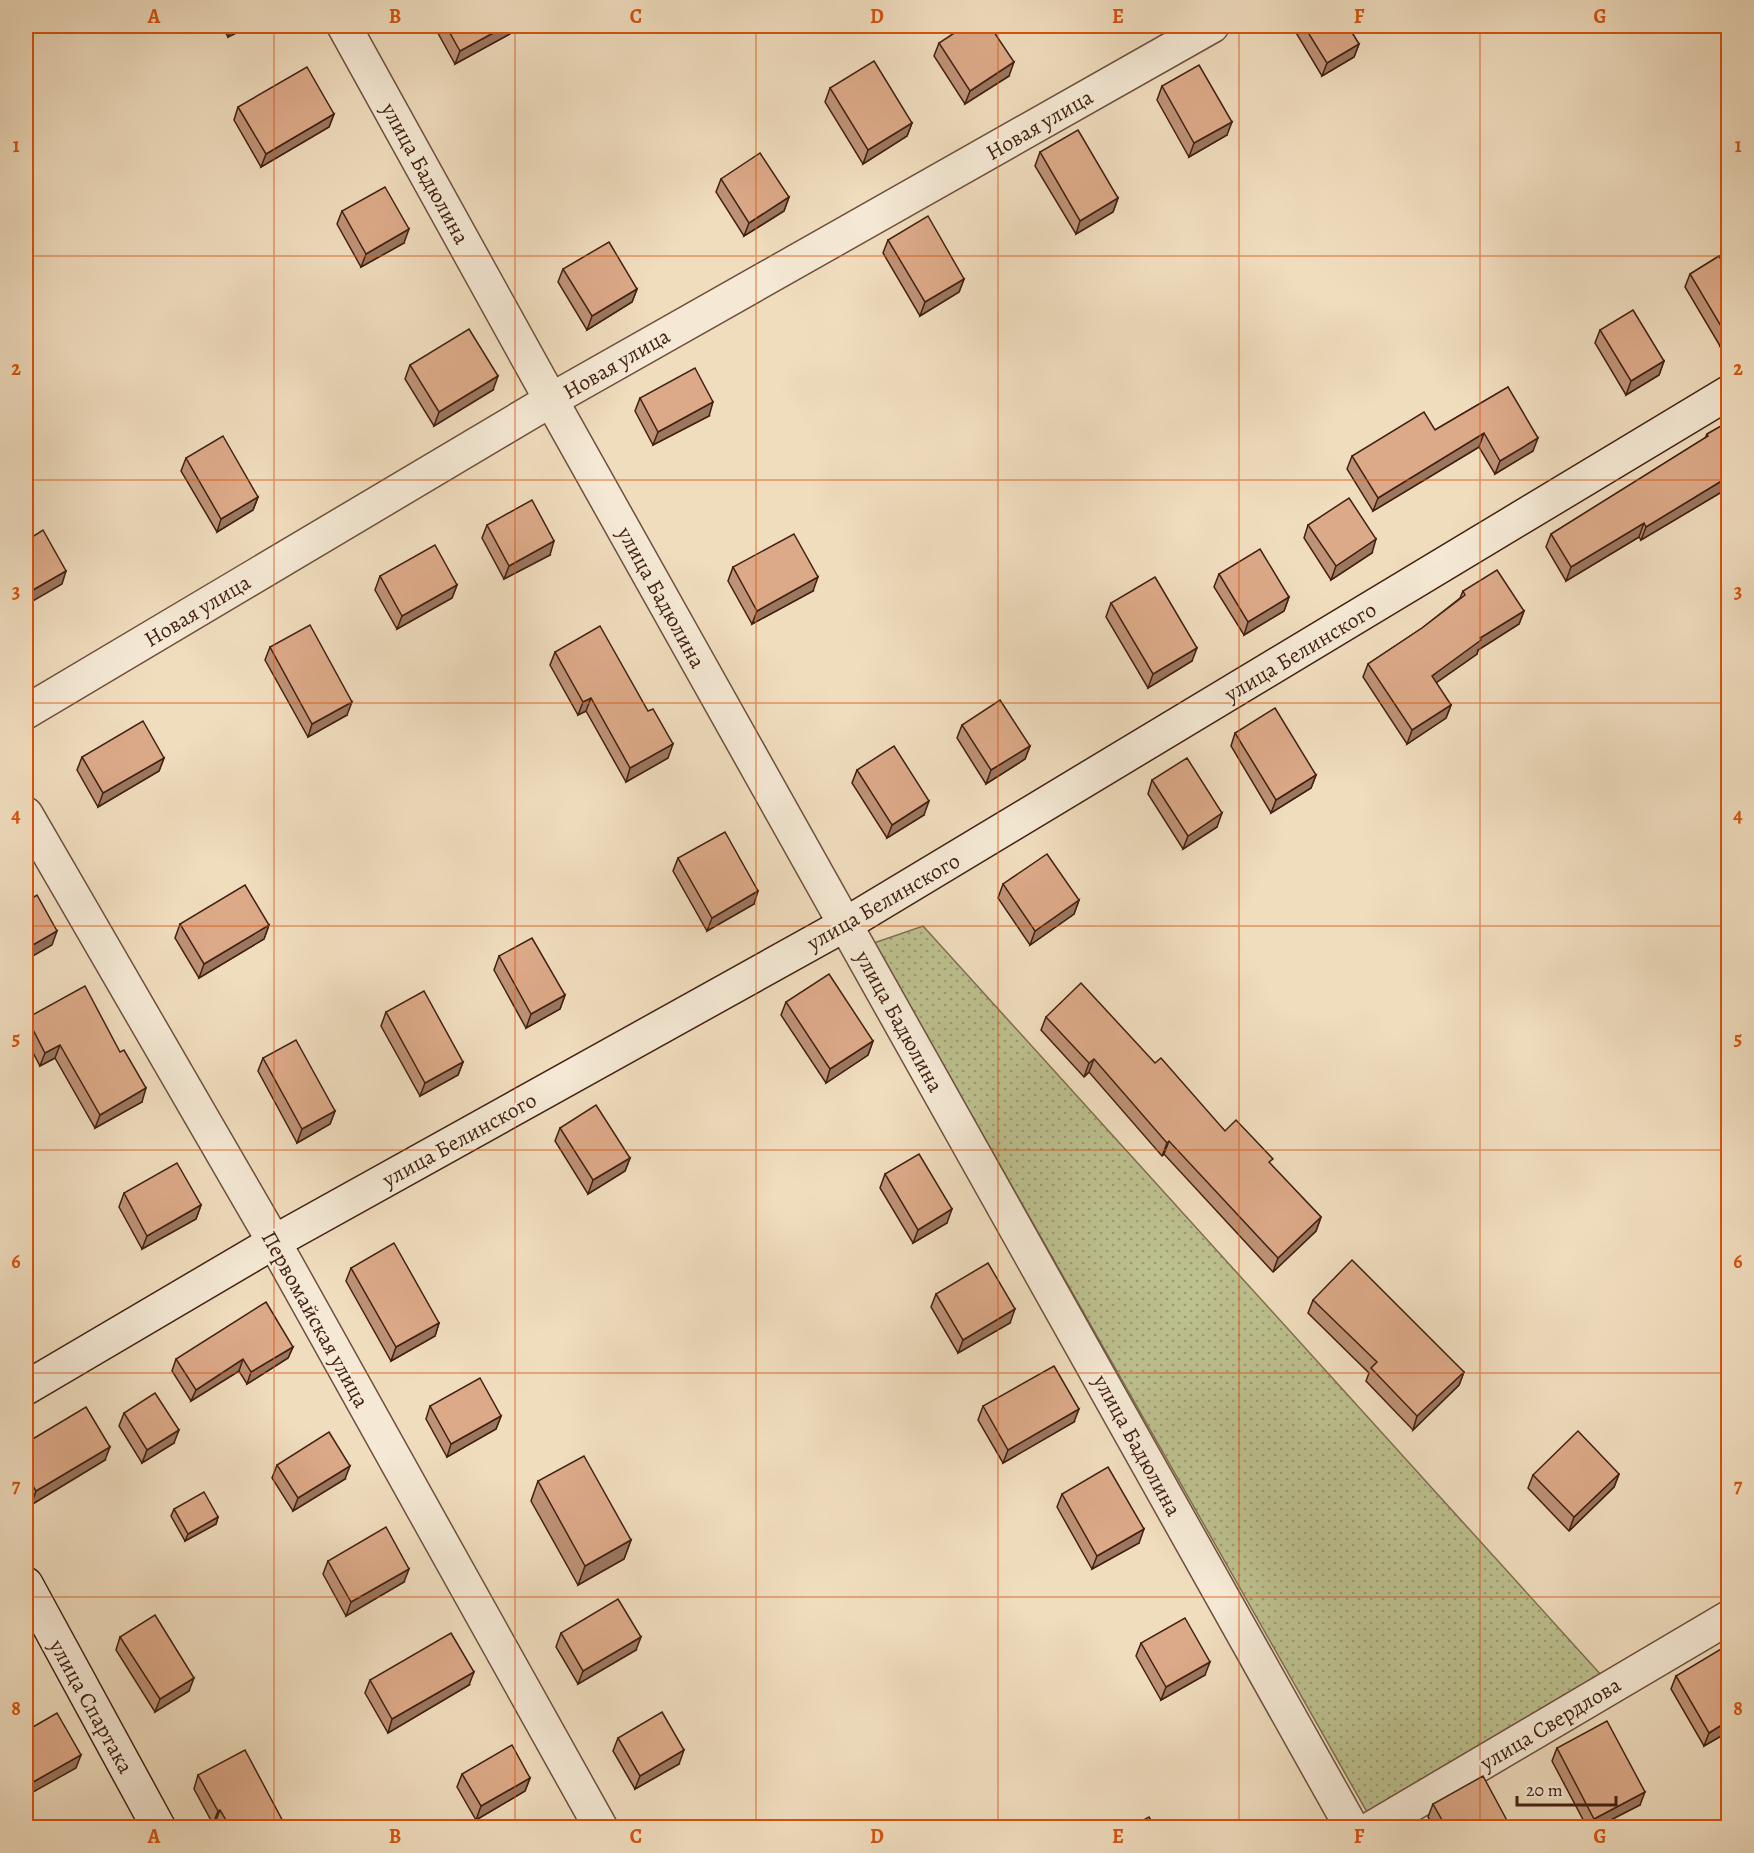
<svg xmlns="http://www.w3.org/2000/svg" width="1754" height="1853" font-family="Alegreya,serif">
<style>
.grass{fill:url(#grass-dots);stroke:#807050;stroke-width:1.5}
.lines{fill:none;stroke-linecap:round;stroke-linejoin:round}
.street-casing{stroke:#6e503d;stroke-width:36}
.secondary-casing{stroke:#422112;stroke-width:36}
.street{stroke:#f5e9d5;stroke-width:33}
.secondary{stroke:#f5e9d5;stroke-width:33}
.wall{fill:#be9276;stroke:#422112;stroke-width:1.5}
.shaded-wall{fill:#9b7760;stroke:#422112;stroke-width:1.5}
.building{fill:#ddaa89;stroke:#422112;stroke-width:1.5}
.grid{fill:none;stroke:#d7530d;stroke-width:1.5;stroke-opacity:0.55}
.labels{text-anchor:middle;stroke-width:4.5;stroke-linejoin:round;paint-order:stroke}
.street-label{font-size:22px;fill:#422112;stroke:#f5e9d5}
.neatline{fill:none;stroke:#d7530d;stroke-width:2}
.grid-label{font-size:20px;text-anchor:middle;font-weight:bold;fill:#d7530d}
</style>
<defs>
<pattern id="grass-dots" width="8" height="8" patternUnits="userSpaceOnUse" patternTransform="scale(1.5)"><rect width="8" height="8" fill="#bdc08f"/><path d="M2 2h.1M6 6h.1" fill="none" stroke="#9b9c73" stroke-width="1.8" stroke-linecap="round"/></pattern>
</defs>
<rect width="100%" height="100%" fill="#f0ddbe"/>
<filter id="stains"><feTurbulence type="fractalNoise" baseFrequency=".00333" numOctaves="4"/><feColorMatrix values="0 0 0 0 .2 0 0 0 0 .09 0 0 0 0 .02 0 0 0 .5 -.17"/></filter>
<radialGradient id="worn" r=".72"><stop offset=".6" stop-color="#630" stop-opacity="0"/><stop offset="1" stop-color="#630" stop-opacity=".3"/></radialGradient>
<polygon class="grass" points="923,926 1603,1677 1367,1812 874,943"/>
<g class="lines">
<g class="street-casing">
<g id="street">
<polyline points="344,26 551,400 1352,1828"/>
<polyline points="26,712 551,400 1212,26"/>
<polyline points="26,814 274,1242 601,1828"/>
<polyline points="1372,1828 1728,1618"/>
</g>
</g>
<g class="secondary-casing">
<g id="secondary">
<polyline points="26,1388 274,1242 846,924 1728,393"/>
<polyline points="26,1584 159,1828"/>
</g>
</g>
<use href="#street" class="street"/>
<use href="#secondary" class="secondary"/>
</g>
<g class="wall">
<polygon points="222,26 250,26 228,37"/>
<polygon points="434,26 518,26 517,30 455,64"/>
<polygon points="1292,26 1348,26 1359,44 1354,57 1322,76"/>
<polygon points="939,43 1009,76 965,104 934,56"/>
<polygon points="1162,86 1227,135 1189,157 1157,100"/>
<polygon points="830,88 912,123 907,136 863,164 825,102"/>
<polygon points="238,107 334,114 329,127 261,167 234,120"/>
<polygon points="1040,152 1118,198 1113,212 1076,234 1035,166"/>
<polygon points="721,179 789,197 784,211 744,236 716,192"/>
<polygon points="342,211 404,243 361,267 337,224"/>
<polygon points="888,240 964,279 959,292 920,316 883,253"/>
<polygon points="1719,256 1728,341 1720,346 1685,287 1690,274"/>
<polygon points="563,269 637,289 632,302 587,330 558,282"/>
<polygon points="1600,330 1664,361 1659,375 1626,395 1595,343"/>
<polygon points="410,365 493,390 434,426 405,379"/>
<polygon points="1508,387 1533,451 1495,474 1479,447 1373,511 1347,469 1352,456 1435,430"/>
<polygon points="640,398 709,416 653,445 635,411"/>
<polygon points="1728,422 1728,494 1727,494 1725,490 1641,540 1639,537 1566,581 1546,547 1551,534 1705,438 1707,434"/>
<polygon points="186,458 258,497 253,510 217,532 181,471"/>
<polygon points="487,525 550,555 504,579 482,538"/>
<polygon points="1308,525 1372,553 1331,580 1304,538"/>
<polygon points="733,567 813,591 752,624 728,581"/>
<polygon points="1219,574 1289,597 1284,611 1244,635 1214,587"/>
<polygon points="380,576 457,585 452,598 397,629 375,590"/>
<polygon points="1463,591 1524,611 1519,624 1478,650 1477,654 1436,683 1451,705 1446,718 1407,744 1363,677 1368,664 1422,628 1460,598"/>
<polygon points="1111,603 1192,661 1148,688 1106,617"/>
<polygon points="270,647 347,715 308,737 265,660"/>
<polygon points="555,652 648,711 668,758 626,782 586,711 578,715 550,665"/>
<polygon points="962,725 1030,746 1025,759 986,784 957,738"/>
<polygon points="1235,733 1316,775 1311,788 1271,813 1231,746"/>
<polygon points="82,757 164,758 159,771 98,807 77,770"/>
<polygon points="857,770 924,815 887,838 852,783"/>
<polygon points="1152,780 1217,827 1183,849 1148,794"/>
<polygon points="678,858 754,904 707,931 673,871"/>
<polygon points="1003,884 1079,900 1074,914 1030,945 998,898"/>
<polygon points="180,924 269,925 264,939 199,978 175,938"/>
<polygon points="499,956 565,995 560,1009 526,1028 494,970"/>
<polygon points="786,1002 873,1041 868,1055 826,1083 781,1015"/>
<polygon points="386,1012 463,1062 458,1075 420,1096 381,1026"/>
<polygon points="1046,1017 1155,1063 1225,1131 1271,1165 1321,1217 1316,1231 1273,1272 1164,1154 1162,1156 1089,1072 1084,1077 1041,1030"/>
<polygon points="27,1018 142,1102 95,1128 55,1058 40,1066 26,1039 26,1021"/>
<polygon points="263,1058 335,1111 330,1124 297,1143 258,1071"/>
<polygon points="560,1128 630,1158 625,1171 588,1194 555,1141"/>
<polygon points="885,1174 947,1223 913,1243 880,1188"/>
<polygon points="124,1193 201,1205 196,1219 142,1249 119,1207"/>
<polygon points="351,1268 439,1323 435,1336 391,1361 346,1281"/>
<polygon points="936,1294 1010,1323 958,1353 931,1307"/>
<polygon points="1313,1300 1464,1372 1459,1385 1413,1430 1366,1381 1369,1373 1308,1313"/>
<polygon points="293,1347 288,1358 247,1384 239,1371 191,1401 172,1371 176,1359"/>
<polygon points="430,1406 501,1416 496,1429 447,1457 426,1419"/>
<polygon points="983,1406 1074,1422 1003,1463 978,1420"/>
<polygon points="124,1413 174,1443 142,1463 119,1426"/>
<polygon points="26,1443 105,1460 31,1505 26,1496"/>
<polygon points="277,1465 345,1479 293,1511 272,1478"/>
<polygon points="1619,1474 1614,1487 1569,1531 1528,1488 1533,1475"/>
<polygon points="538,1481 631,1540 624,1559 578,1585 531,1501"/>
<polygon points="1062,1494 1139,1543 1092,1569 1057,1507"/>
<polygon points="174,1509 218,1517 216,1524 185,1541 171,1516"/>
<polygon points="328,1561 404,1582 346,1616 323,1574"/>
<polygon points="561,1633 636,1650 578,1684 556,1647"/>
<polygon points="120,1637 189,1691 155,1712 116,1650"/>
<polygon points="1141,1643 1205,1675 1161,1700 1136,1656"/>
<polygon points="1676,1676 1728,1732 1704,1746 1671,1689"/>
<polygon points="370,1680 469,1685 388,1733 365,1693"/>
<polygon points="618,1738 679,1764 635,1789 613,1751"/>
<polygon points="1557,1748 1640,1805 1597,1827 1587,1827 1552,1761"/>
<polygon points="462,1774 530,1778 525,1791 476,1820 457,1787"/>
<polygon points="198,1775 286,1827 218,1827 215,1823 213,1824 194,1789"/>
<polygon points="1433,1804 1510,1826 1509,1827 1434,1827 1428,1817"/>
</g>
<g class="shaded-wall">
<polygon points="232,26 250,26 228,37"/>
<polygon points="506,26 518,26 517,30 455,64 460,51"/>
<polygon points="1359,44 1354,57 1322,76 1327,63"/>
<polygon points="1014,62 1009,76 965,104 970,91"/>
<polygon points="334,114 329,127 261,167 266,154"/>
<polygon points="1232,122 1227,135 1189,157 1194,143"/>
<polygon points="912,123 907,136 863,164 868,150"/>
<polygon points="789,197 784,211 744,236 749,223"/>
<polygon points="1118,198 1113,212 1076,234 1080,221"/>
<polygon points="409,229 404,243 361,267 366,254"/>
<polygon points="964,279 959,292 920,316 925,302"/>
<polygon points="637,289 632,302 587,330 592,316"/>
<polygon points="1728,331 1728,341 1720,346 1725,333"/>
<polygon points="1664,361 1659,375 1626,395 1631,381"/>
<polygon points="498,376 493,390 434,426 439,412"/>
<polygon points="713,402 709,416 653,445 658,432"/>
<polygon points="1484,433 1479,447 1373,511 1378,498"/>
<polygon points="1538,438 1533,451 1495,474 1500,461"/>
<polygon points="1728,477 1728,480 1725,490 1641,540 1646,527"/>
<polygon points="258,497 253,510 217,532 221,519"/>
<polygon points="1644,523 1639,537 1566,581 1571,567"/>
<polygon points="1376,539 1372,553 1331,580 1336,566"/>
<polygon points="554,541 550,555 504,579 509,566"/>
<polygon points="66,571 62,584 26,605 26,594"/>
<polygon points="818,577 813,591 752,624 757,611"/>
<polygon points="457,585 452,598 397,629 402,616"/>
<polygon points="1289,597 1284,611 1244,635 1248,622"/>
<polygon points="1524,611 1519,624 1478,650 1477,654 1427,689 1432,676 1480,638"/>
<polygon points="1197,648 1192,661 1148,688 1153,674"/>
<polygon points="591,698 586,711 578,715 583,702"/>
<polygon points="352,702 347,715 308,737 312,724"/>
<polygon points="1451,705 1446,718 1407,744 1412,730"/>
<polygon points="673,744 668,758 626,782 630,768"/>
<polygon points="1030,746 1025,759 986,784 991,770"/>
<polygon points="164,758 159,771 98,807 103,793"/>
<polygon points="1316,775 1311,788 1271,813 1276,800"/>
<polygon points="929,801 924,815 887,838 892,825"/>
<polygon points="1222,813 1217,827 1183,849 1188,836"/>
<polygon points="758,891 754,904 707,931 712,918"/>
<polygon points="1079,900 1074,914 1030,945 1035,931"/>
<polygon points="269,925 264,939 199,978 204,964"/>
<polygon points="57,931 52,945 26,960 26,949"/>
<polygon points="565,995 560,1009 526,1028 531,1014"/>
<polygon points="873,1041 868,1055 826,1083 830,1069"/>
<polygon points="60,1045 55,1058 40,1066 45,1053"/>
<polygon points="1094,1059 1089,1072 1084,1077 1089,1063"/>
<polygon points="463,1062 458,1075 420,1096 425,1083"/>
<polygon points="146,1088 142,1102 95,1128 100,1115"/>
<polygon points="335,1111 330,1124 297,1143 302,1129"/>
<polygon points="1169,1141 1164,1154 1162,1156 1167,1143"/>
<polygon points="630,1158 625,1171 588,1194 593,1180"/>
<polygon points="201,1205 196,1219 142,1249 147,1236"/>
<polygon points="952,1209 947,1223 913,1243 918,1230"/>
<polygon points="1321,1217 1316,1231 1273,1272 1278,1258"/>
<polygon points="1015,1309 1010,1323 958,1353 963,1340"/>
<polygon points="439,1323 435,1336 391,1361 396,1347"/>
<polygon points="293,1347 288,1358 247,1384 251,1372"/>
<polygon points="243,1359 239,1371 191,1401 196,1390"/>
<polygon points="1464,1372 1459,1385 1413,1430 1417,1416"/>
<polygon points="1079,1409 1074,1422 1003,1463 1008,1450"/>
<polygon points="501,1416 496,1429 447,1457 451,1444"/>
<polygon points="179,1430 174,1443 142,1463 147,1450"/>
<polygon points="110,1447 105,1460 31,1505 36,1491"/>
<polygon points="350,1466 345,1479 293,1511 298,1498"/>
<polygon points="1619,1474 1614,1487 1569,1531 1574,1517"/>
<polygon points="218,1517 216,1524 185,1541 188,1534"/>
<polygon points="1144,1529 1139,1543 1092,1569 1097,1556"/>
<polygon points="631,1540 624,1559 578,1585 585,1566"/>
<polygon points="409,1569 404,1582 346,1616 351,1602"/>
<polygon points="641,1637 636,1650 578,1684 583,1671"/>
<polygon points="1210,1662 1205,1675 1161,1700 1166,1687"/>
<polygon points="474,1672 469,1685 388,1733 392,1719"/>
<polygon points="194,1678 189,1691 155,1712 160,1699"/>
<polygon points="1728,1721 1728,1732 1704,1746 1709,1733"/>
<polygon points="684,1750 679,1764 635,1789 640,1776"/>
<polygon points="81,1755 76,1768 26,1796 26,1786"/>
<polygon points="530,1778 525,1791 476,1820 481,1806"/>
<polygon points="1645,1792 1640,1805 1597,1827 1590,1827 1594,1819"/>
<polygon points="220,1810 215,1823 213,1824 218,1811"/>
</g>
<g class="building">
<polygon points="446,26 506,26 460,51"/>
<polygon points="965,26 990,26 1014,62 970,91 939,43"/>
<polygon points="1304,26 1348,26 1359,44 1327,63"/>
<polygon points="874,61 912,123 868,150 830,88"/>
<polygon points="1199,65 1232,122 1194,143 1162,86"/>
<polygon points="307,67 334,114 266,154 238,107"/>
<polygon points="1078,130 1118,198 1080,221 1040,152"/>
<polygon points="760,153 789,197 749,223 721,179"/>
<polygon points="385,187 409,229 366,254 342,211"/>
<polygon points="928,216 964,279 925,302 888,240"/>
<polygon points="609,242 637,289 592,316 563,269"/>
<polygon points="1719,256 1728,272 1728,331 1725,333 1690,274"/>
<polygon points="1633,310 1664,361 1631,381 1600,330"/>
<polygon points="469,329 498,376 439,412 410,365"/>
<polygon points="695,368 713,402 658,432 640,398"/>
<polygon points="1508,387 1538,438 1500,461 1484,433 1378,498 1352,456 1424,412 1435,430"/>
<polygon points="1728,422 1728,477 1646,527 1644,523 1571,567 1551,534 1708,436 1707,434"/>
<polygon points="223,436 258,497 221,519 186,458"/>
<polygon points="1349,498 1376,539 1336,566 1308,525"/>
<polygon points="532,500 554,541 509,566 487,525"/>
<polygon points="43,530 66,571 26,594 26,541"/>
<polygon points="794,534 818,577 757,611 733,567"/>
<polygon points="435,545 457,585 402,616 380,576"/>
<polygon points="1260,549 1289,597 1248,622 1219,574"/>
<polygon points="1497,570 1524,611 1480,638 1481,640 1432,676 1451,705 1412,730 1368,664 1422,628 1465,595 1463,591"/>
<polygon points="1155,577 1197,648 1153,674 1111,603"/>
<polygon points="310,625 352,702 312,724 270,647"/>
<polygon points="600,626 648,711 653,709 673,744 630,768 591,698 583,702 555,652"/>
<polygon points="1000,700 1030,746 991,770 962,725"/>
<polygon points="1275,708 1316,775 1276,800 1235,733"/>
<polygon points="143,721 164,758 103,793 82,757"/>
<polygon points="894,746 929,801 892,825 857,770"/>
<polygon points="1187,758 1222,813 1188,836 1152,780"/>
<polygon points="725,832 758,891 712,918 678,858"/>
<polygon points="1047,854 1079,900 1035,931 1003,884"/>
<polygon points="245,885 269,925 204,964 180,924"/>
<polygon points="37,895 57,931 26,949 26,902"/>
<polygon points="532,938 565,995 531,1014 499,956"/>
<polygon points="829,974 873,1041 830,1069 786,1002"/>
<polygon points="1081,983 1155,1063 1161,1058 1225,1131 1236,1120 1273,1159 1269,1162 1321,1217 1278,1258 1169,1141 1167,1143 1094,1059 1089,1063 1046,1017"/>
<polygon points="85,986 120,1052 124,1050 146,1088 100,1115 60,1045 45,1053 27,1018"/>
<polygon points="424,991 463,1062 425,1083 386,1012"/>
<polygon points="296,1040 335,1111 302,1129 263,1058"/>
<polygon points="596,1105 630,1158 593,1180 560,1128"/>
<polygon points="919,1154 952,1209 918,1230 885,1174"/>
<polygon points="177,1163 201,1205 147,1236 124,1193"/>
<polygon points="394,1243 439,1323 396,1347 351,1268"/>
<polygon points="1352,1260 1464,1372 1417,1416 1371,1368 1377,1362 1313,1300"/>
<polygon points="988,1263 1015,1309 963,1340 936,1294"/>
<polygon points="266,1302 293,1347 251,1372 243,1359 196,1390 176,1359"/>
<polygon points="1054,1366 1079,1409 1008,1450 983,1406"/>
<polygon points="480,1378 501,1416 451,1444 430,1406"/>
<polygon points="155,1393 179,1430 147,1450 124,1413"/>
<polygon points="86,1407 110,1447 36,1491 26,1475 26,1443"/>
<polygon points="1578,1431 1619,1474 1574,1517 1533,1475"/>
<polygon points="329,1432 350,1466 298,1498 277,1465"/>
<polygon points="584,1456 631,1540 585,1566 538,1481"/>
<polygon points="1108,1467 1144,1529 1097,1556 1062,1494"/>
<polygon points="204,1492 218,1517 188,1534 174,1509"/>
<polygon points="386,1527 409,1569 351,1602 328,1561"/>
<polygon points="618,1599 641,1637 583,1671 561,1633"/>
<polygon points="155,1615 194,1678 160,1699 120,1637"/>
<polygon points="1185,1618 1210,1662 1166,1687 1141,1643"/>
<polygon points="451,1633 474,1672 392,1719 370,1680"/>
<polygon points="1726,1646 1728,1650 1728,1721 1709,1733 1676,1676"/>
<polygon points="662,1712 684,1750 640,1776 618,1738"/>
<polygon points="57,1713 81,1755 26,1786 26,1731"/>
<polygon points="1607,1721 1645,1792 1594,1819 1557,1748"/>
<polygon points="512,1745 530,1778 481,1806 462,1774"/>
<polygon points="245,1750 286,1827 230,1827 220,1810 218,1811 198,1775"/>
<polygon points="1483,1776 1510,1826 1507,1827 1446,1827 1433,1804"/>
<polygon points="1149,1817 1155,1827 1131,1827"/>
</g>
<path class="grid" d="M274,26V1828M515,26V1828M756,26V1828M998,26V1828M1239,26V1828M1480,26V1828M26,256H1728M26,480H1728M26,703H1728M26,926H1728M26,1150H1728M26,1373H1728M26,1597H1728"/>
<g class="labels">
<g class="street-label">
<text transform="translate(1039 124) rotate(-30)" y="8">Новая улица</text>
<text transform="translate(426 173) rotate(61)" y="8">улица Бадюлина</text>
<text transform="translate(616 363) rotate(-30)" y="8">Новая улица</text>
<text transform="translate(662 597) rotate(61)" y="8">улица Бадюлина</text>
<text transform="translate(197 610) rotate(-31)" y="8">Новая улица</text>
<text transform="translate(1300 651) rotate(-31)" y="8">улица Белинского</text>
<text transform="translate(883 901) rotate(-30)" y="8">улица Белинского</text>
<text transform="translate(900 1021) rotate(61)" y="8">улица Бадюлина</text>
<text transform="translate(459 1139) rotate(-29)" y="8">улица Белинского</text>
<text transform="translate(316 1319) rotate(61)" y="8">Первомайская улица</text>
<text transform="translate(1138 1445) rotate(61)" y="8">улица Бадюлина</text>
<text transform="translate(92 1706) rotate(61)" y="8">улица Спартака</text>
<text transform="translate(1550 1723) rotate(-31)" y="8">улица Свердлова</text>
</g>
</g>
<rect width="1754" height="1853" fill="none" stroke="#f0ddbe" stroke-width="66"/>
<path d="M1517 1796v9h99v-9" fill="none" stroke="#422112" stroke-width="3"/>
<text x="1526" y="1796" font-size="18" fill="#422112" stroke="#f5e9d5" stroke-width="4.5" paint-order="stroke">20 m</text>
<rect x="33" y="33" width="1688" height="1787" class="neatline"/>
<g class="grid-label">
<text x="154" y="23">A</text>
<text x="395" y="23">B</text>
<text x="636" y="23">C</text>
<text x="877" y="23">D</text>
<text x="1118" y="23">E</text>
<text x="1359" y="23">F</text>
<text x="1600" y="23">G</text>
<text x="16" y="152">1</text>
<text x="1738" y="152">1</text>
<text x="16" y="375">2</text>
<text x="1738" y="375">2</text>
<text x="16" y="598">3</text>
<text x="1738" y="598">3</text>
<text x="16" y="822">4</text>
<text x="1738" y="822">4</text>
<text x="16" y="1045">5</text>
<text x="1738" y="1045">5</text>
<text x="16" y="1268">6</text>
<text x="1738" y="1268">6</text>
<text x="16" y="1492">7</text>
<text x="1738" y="1492">7</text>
<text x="16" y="1715">8</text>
<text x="1738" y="1715">8</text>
<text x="154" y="1843">A</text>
<text x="395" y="1843">B</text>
<text x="636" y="1843">C</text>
<text x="877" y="1843">D</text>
<text x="1118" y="1843">E</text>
<text x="1359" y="1843">F</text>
<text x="1600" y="1843">G</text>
</g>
<rect width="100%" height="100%" filter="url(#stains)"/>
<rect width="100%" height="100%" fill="url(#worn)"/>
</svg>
